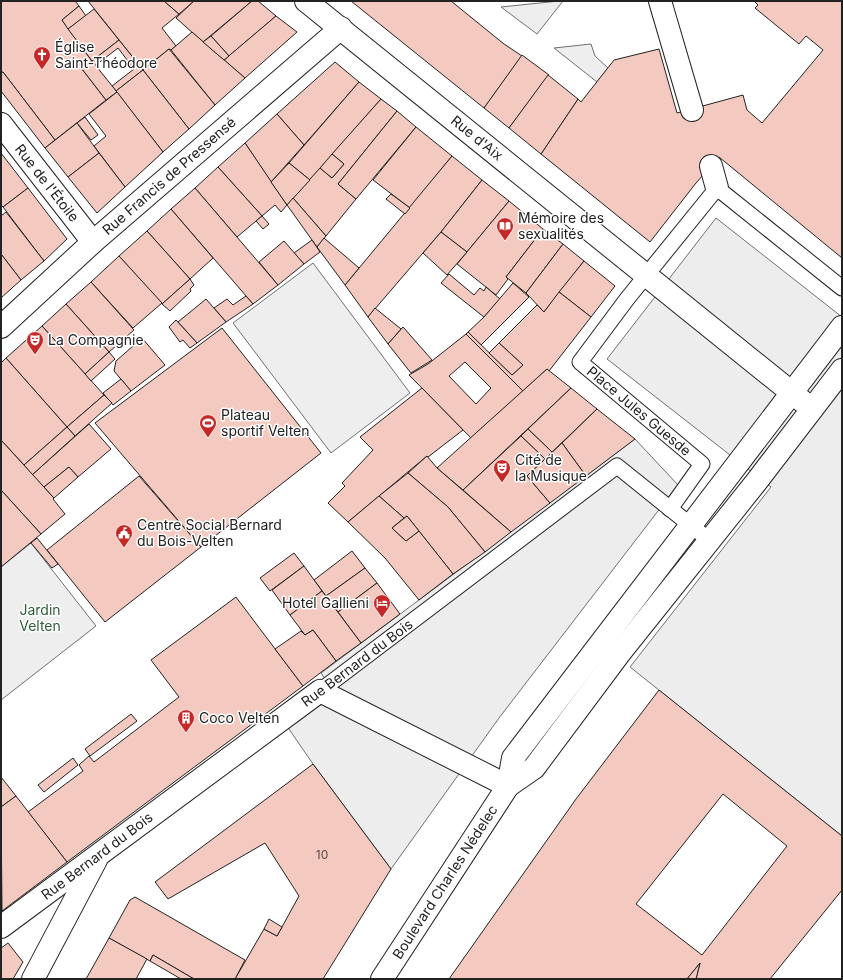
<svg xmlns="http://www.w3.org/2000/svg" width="843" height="980" font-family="Inter,sans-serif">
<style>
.green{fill:#eee;stroke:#6f6f6f}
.parking{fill:#ededed;stroke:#6f6f6f}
.building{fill:#f3c9c0;stroke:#222;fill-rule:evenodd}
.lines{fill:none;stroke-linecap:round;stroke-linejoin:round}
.service-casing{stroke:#222;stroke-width:17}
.pedestrian-casing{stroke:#222;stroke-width:24}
.minor-casing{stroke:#222;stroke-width:24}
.secondary-casing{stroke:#222;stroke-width:24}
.service{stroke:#fff;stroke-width:15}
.pedestrian{stroke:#fff;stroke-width:22}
.minor{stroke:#fff;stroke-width:22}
.secondary{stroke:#fff;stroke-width:22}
.labels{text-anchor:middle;stroke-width:3;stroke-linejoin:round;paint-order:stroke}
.number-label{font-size:12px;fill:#564c4a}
.poi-label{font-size:14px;fill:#222;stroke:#fff;text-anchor:start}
.street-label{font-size:14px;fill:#222;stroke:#fff}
.park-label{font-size:14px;fill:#2f5e38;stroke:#fff}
</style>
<rect width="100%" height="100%" fill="#fff"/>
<g class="green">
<polygon points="559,1 563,1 537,34 501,7"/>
<polygon points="591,44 595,56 608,68 597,82 554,48"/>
<polygon points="313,263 410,393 331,453 233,323"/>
<polygon points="31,543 96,626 1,700 1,567"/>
</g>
<g class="parking">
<polygon points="716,218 842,317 842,836 630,667 771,487 607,359"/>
<polygon points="635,439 678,485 499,718 391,869 313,764 282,719 329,685 321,673"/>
</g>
<g class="building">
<polygon points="1,1 75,1 79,6 62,20 92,61 82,69 106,100 55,140 3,72 1,73"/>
<polygon points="88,1 164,1 179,14 162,28 176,46 171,50 169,49 143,70"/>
<polygon points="164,1 194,1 179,14"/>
<polygon points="194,1 252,1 203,42 176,18"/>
<polygon points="252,1 258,1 276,16 229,56 211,36"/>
<polygon points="351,1 451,1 504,44 522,56 484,108"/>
<polygon points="754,1 842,1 842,258 719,157 696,183 650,242 541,154 578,99 581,102 614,60 659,49 677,113 743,95 747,110 762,123 823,50 806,36 799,44 755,8 758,5"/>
<polygon points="79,6 86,16 68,29 62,20"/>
<polygon points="94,9 119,40 92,61 68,29"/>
<polygon points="276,16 297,32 245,78 224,60"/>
<polygon points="192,32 245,78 215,105 171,50"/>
<polygon points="211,36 229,56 224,60 203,42"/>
<polygon points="119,40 143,70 116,91 112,86 134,69 118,48 96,65 92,61"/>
<polygon points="169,49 215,105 189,129 143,70"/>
<polygon points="522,55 549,75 509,128 484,108"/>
<polygon points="92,61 117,92 106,100 82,69"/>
<polygon points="335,62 359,82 304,145 277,114"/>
<polygon points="143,70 189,129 163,152 116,91"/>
<polygon points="3,72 55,140 45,148 1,91 1,73"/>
<polygon points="548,75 578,99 541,154 509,128"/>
<polygon points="359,82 381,99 310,180 289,163"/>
<polygon points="117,92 163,152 125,187 94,146 106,136 89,114"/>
<polygon points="381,99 397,111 338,184 356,199 326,236 293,198 320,168 332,178 344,164 332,154"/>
<polygon points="397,111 416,127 356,199 338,184"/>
<polygon points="277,114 304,145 271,182 245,143"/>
<polygon points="85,117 98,135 91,140 77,123"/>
<polygon points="77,123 99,153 68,177 45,148"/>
<polygon points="416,127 452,156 410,208 373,180"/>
<polygon points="245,143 287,205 281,212 275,205 262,216 218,167"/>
<polygon points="1,153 28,188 3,207 1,205"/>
<polygon points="99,153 125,187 97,213 68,177"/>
<polygon points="332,154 344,164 332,178 320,168"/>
<polygon points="452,156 482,180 441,232 368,317 345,285"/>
<polygon points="289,163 310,180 287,205 271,182"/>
<polygon points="218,167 262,216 237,237 195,188"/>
<polygon points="482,180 509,201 467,252 441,232"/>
<polygon points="28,188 67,239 44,261 3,207"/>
<polygon points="195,188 278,285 253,304 171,209"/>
<polygon points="391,194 410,208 405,214 386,199"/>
<polygon points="293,198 326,236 317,247 287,205"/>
<polygon points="509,201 543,229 506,277 508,279 496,295 457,264"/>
<polygon points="171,209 213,258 190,279 147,231"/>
<polygon points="6,212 44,261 21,280 1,254 1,216"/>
<polygon points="262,216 269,224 263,229 256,221"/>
<polygon points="543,229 563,244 526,293 506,277"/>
<polygon points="147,231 190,279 162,304 119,256"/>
<polygon points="441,232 467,252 447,275 423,253"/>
<polygon points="324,238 359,268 345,285 317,247"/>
<polygon points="312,240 320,252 304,264 294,253"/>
<polygon points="284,241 304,264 278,285 259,262"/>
<polygon points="563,244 584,261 544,312 526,293"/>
<polygon points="1,254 21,280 1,298"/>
<polygon points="119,256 162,303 133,328 91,282"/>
<polygon points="584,261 615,286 591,317 559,292"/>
<polygon points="449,274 474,295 480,288 484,291 486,287 500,299 484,317 441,283"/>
<polygon points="190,279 194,285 190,289 191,291 170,311 162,304"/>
<polygon points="91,282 134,330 109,352 66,304"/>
<polygon points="513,283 529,297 481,345 468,332 484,317"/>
<polygon points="559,292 591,317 549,371 547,369 523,391 466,334 468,332 512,375 523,365 499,343 537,305 544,312"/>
<polygon points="246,296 253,304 226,322 214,308 227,299 233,305"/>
<polygon points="206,299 226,322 197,343 178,322"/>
<polygon points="66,304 109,352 85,374 42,326"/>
<polygon points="375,308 401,329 388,344 368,317"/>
<polygon points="176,320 197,343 190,348 183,340 180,342 169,327"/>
<polygon points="42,326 104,395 67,427 6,358"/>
<polygon points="403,327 432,360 411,373 388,344"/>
<polygon points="222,328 321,453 201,547 95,423"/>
<path d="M466,334L523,391L471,438L409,375L428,364ZM465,362L491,388L476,404L449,376Z"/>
<polygon points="142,338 165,365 131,391 114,371 116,361"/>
<polygon points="499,343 523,365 512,375 489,353"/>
<polygon points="109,352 115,359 91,381 85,374"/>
<polygon points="6,358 67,427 24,465 1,440 1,363"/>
<polygon points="547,369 571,388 463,490 437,468"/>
<polygon points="121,379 131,391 113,405 103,393"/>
<polygon points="422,388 463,430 428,457 427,456 348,522 328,503 345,486 342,483 373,450 360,437"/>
<polygon points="571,388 597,409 552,452 528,429"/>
<polygon points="104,395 112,403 75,436 67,427"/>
<polygon points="597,409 635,439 586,476 562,443"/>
<polygon points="89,424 111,449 78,477 69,467 44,487 32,475"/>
<polygon points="67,427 75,436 32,475 24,465"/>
<polygon points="528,429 552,452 545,459 521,436"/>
<polygon points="521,436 545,459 527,476 550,503 511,532 463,490"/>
<polygon points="1,440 54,498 53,499 65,514 41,534 1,490"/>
<polygon points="562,443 586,476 550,503 527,476"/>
<polygon points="427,456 437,468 511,532 485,552 448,507 408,473"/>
<polygon points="69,467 78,477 54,498 44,487"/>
<polygon points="408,473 448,507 485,552 453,574 407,516 404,518 379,496"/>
<polygon points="139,476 201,547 105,622 47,550"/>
<polygon points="1,490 41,534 1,567"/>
<polygon points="379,496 404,518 392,528 406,541 419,531 453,574 419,600 385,558 348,522"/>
<polygon points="407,516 419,531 406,541 392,528"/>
<polygon points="37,538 58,564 52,568 31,543"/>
<polygon points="352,551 365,568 326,596 314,580"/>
<polygon points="294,553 304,566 270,591 260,578"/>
<polygon points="304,566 322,591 290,615 272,590"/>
<polygon points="365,568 377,583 338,612 326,596"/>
<polygon points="377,583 400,614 361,643 338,612"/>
<polygon points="322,591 361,643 336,661 313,630 305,635 290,615"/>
<polygon points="236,597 303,686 67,862 28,812 83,771 79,765 89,756 94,762 179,697 151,660"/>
<polygon points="313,630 336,661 303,686 275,649 301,631 305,635"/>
<path d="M659,690L842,836V890L770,979H696L700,963L687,979H449L576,799ZM723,794L787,846L702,955L636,904Z"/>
<polygon points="131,714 137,721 90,756 85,749"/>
<polygon points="73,758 78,765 44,792 38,785"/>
<polygon points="313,764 391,869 323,979 235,979 264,929 277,936 299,896 265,843 168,899 155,882"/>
<polygon points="1,777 16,796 1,807"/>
<polygon points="16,796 67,862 2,911 1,807"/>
<polygon points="135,897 245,960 235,979 194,979 153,955 150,961 109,938 130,900"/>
<polygon points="269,919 282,927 277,936 264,929"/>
<polygon points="109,938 147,959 136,979 86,979"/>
<polygon points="8,943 23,962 13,979 1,979 1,948"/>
<polygon points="153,955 194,979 181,979 150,961"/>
<polygon points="700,963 696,979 687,979"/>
</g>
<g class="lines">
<g class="service-casing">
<g id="service">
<polyline points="670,509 702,464 580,362 627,299 717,188 842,288"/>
<polyline points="320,691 617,466 709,540"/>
</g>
</g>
<g class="pedestrian-casing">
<g id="pedestrian">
<polyline points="660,1 692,110"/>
<polyline points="711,166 717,188"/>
</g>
</g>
<g class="minor-casing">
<g id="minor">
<polyline points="306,1 812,409"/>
<polyline points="1,124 93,242"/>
<polyline points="1,327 93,242 341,28"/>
<polyline points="1,927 320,691 508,786"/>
<polyline points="33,979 96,860"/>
</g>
</g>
<g class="secondary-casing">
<g id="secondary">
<polyline points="508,786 513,758 842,327"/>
<polyline points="382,979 508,786 534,768 619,654 757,481 842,370"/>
</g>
</g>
<use href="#service" class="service"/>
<use href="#pedestrian" class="pedestrian"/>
<use href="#minor" class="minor"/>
<use href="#secondary" class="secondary"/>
</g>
<defs>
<g id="church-pin" transform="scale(0.9)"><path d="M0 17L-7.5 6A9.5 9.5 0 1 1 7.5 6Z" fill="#c62828" stroke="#fff"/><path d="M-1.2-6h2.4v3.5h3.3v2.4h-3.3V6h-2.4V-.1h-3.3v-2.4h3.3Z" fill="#fff"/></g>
<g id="library-pin" transform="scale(0.9)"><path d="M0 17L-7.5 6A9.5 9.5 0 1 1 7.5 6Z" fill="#c62828" stroke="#fff"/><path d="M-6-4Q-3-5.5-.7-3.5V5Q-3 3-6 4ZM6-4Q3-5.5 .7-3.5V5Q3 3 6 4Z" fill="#fff"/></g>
<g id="theatre-pin" transform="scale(0.9)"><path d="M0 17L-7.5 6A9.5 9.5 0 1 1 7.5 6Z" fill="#c62828" stroke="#fff"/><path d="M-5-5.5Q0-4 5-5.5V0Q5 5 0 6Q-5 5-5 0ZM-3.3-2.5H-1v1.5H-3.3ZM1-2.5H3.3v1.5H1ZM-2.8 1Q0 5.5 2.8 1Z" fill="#fff"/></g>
<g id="stadium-pin" transform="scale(0.9)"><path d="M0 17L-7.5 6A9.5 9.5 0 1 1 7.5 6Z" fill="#c62828" stroke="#fff"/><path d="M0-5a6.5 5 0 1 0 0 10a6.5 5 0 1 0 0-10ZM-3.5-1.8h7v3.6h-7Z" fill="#fff"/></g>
<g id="civic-pin" transform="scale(0.9)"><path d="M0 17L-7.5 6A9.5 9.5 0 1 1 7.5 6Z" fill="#c62828" stroke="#fff"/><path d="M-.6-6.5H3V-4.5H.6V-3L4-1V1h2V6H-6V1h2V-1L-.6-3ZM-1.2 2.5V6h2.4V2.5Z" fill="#fff"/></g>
<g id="hotel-pin" transform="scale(0.9)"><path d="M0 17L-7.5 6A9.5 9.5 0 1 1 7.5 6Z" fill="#c62828" stroke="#fff"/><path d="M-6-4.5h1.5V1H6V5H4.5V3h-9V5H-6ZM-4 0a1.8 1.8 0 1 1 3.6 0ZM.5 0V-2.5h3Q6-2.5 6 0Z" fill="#fff"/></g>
<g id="building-pin" transform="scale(0.9)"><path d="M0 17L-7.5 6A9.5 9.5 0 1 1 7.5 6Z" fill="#c62828" stroke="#fff"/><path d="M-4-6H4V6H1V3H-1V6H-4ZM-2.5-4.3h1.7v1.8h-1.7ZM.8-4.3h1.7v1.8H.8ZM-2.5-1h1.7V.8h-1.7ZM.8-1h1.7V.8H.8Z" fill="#fff"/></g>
</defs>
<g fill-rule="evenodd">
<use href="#church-pin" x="42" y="55"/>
<use href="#library-pin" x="505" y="226"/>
<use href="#theatre-pin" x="35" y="340"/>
<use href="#stadium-pin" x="208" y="423"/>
<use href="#theatre-pin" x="502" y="468"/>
<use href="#civic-pin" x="124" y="533"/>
<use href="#hotel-pin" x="382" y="603"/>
<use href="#building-pin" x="186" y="718"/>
</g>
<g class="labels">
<g class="number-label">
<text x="322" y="859">10</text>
</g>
<g class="poi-label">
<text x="55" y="52">Église<tspan x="55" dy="16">Saint-Théodore</tspan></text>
<text x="518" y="223">Mémoire des<tspan x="518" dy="16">sexualités</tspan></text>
<text x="48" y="345">La Compagnie</text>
<text x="221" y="420">Plateau<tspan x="221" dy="16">sportif Velten</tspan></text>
<text x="515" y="465">Cité de<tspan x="515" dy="16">la Musique</tspan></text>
<text x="137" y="530">Centre Social Bernard<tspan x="137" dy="16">du Bois-Velten</tspan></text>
<text x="369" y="608" text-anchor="end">Hotel Gallieni</text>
<text x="199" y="723">Coco Velten</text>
</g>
<g class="street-label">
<text transform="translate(477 138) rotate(39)" y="5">Rue d'Aix</text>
<text transform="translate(169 176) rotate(-41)" y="5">Rue Francis de Pressensé</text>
<text transform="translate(47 183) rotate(52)" y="5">Rue de l'Étoile</text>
<text transform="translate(639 411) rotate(40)" y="5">Place Jules Guesde</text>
<text transform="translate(357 663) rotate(-37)" y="5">Rue Bernard du Bois</text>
<text transform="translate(97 856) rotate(-37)" y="5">Rue Bernard du Bois</text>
<text transform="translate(445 882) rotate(-57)" y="5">Boulevard Charles Nédelec</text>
</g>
<g class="park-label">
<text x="40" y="615">Jardin<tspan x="40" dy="16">Velten</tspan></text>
</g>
</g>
<rect width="843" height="980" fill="none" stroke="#222222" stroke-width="4"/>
</svg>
